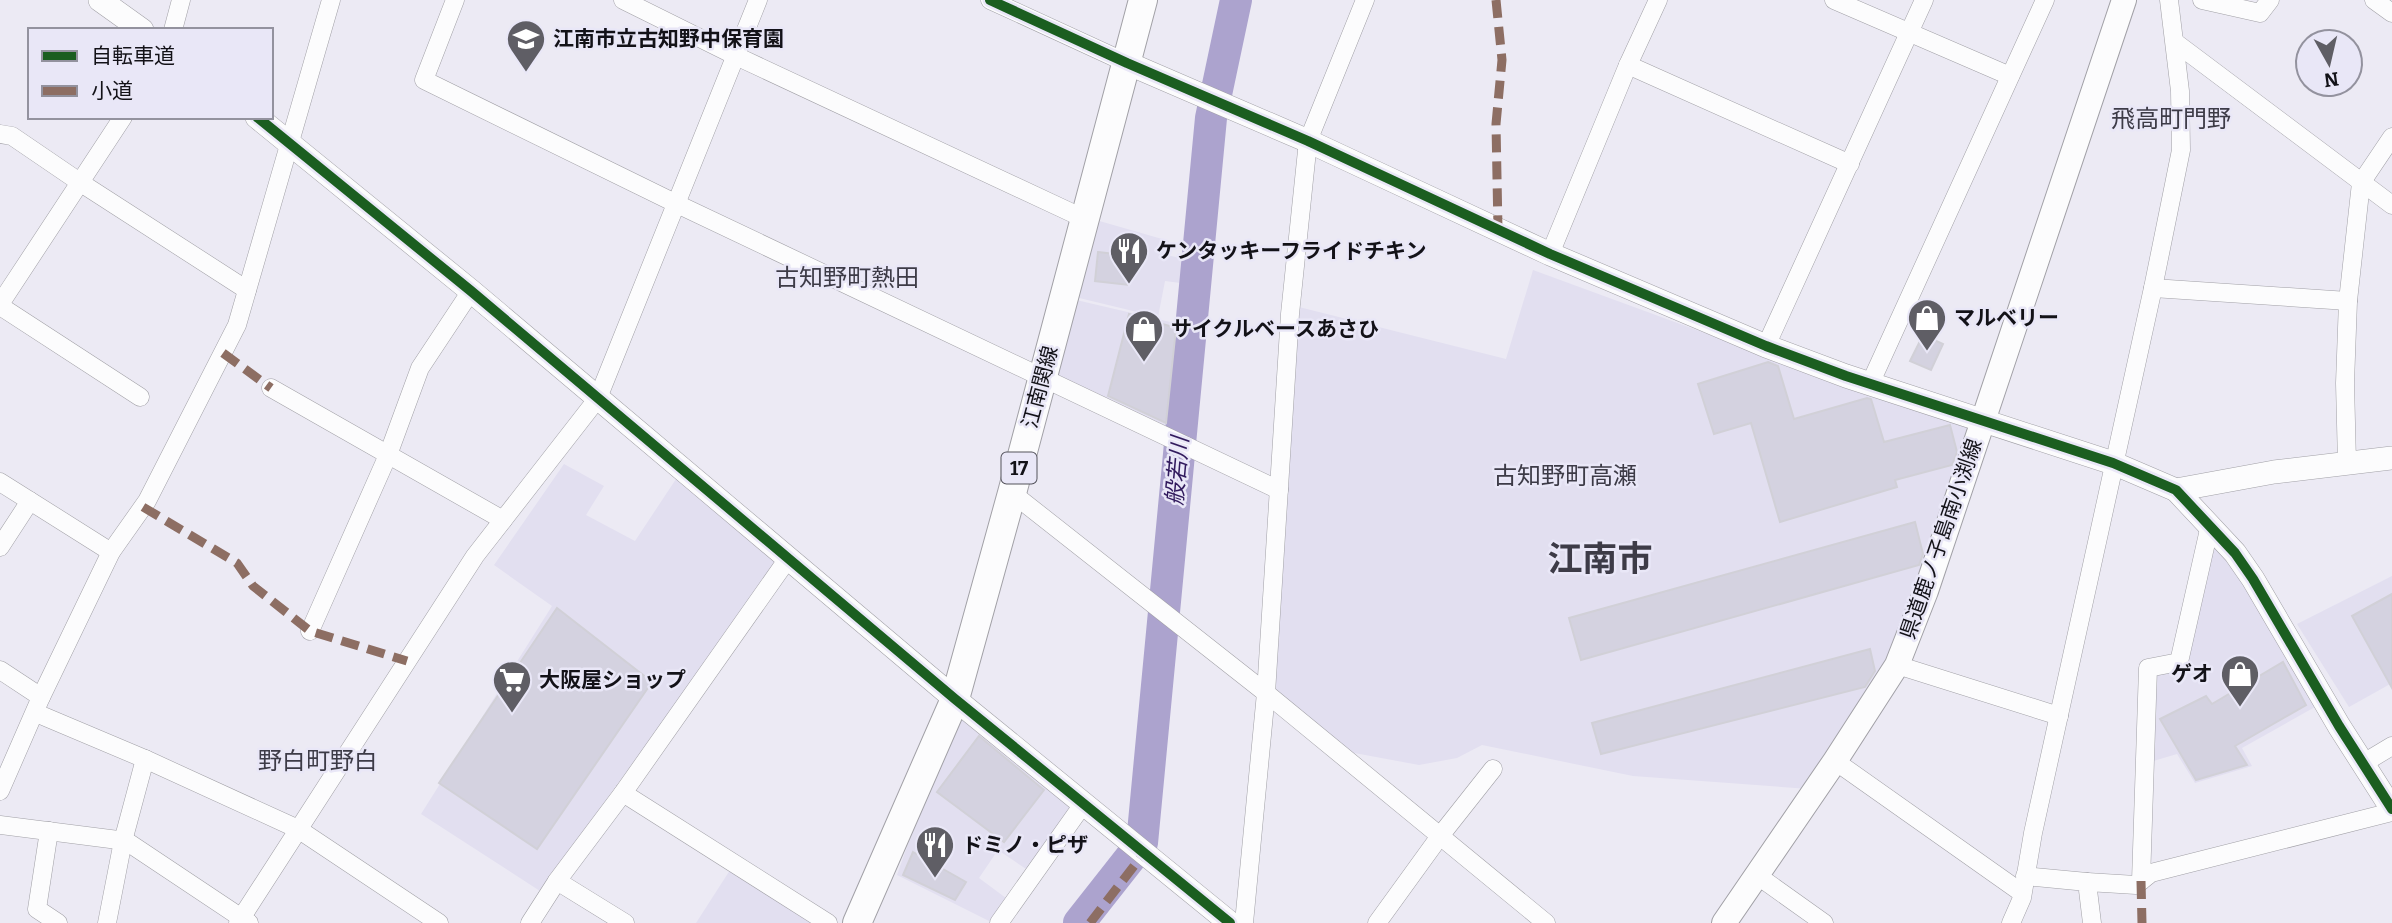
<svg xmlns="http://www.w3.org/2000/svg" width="2392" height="923" font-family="Bitter,'Noto Sans JP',serif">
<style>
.built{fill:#e2dff0}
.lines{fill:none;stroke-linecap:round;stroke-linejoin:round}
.river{stroke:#aca3ce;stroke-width:32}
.building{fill:#d4d2e0;stroke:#d1d0d7;stroke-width:2}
.minor-casing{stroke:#a1a0a6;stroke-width:19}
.tertiary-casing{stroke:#a1a0a6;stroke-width:24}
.secondary-casing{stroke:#a1a0a6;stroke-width:26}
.primary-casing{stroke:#a1a0a6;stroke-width:30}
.minor{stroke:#fcfcfd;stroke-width:18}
.tertiary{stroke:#fcfcfd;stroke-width:23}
.secondary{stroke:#fcfcfd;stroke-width:24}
.primary{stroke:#fcfcfd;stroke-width:28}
.quiet{stroke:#8d6e63;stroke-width:9;stroke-dasharray:18 9;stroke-linecap:butt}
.cycleway-casing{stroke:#e9e7f7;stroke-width:15}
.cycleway{stroke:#1b5e20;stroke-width:10}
.labels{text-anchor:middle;stroke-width:5;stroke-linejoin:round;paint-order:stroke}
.shield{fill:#e9e7f7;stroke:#53525b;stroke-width:2}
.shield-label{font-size:19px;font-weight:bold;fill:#131218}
.poi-label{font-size:21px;font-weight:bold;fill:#131218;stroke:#e9e7f7;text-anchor:start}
.street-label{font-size:21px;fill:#131218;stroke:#e9e7f7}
.water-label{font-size:23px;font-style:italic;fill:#311a5d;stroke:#e9e7f7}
.quarter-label{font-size:24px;fill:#3d3b47;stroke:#e9e7f7}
.town-label{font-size:35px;font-weight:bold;fill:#3d3b47;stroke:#e9e7f7}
</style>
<rect width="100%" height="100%" fill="#eceaf4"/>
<g class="built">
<polygon points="1096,220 1169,241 1166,255 1191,260 1188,284 1165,281 1158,317 1075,297"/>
<polygon points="1533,270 1762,354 1973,427 1890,663 1809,789 1633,776 1482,745 1457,758 1419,765 1349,752 1274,691 1299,307 1506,359"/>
<polygon points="1072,299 1183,325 1172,433 1051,376"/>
<polygon points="564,464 604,486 586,515 635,541 678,476 778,562 540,891 421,814 552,606 494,565"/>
<polygon points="2211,533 2240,566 2315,707 2242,748 2252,766 2195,783 2177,754 2150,762 2153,672 2183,665"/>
<polygon points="2392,576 2392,683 2349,707 2297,624"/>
<polygon points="957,706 1077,807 1029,871 998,850 979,878 1010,901 993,923 897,875"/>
<polygon points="732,867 821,923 696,923"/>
</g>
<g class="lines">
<polyline class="river" points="1079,923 1142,843 1211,118 1236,0"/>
</g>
<g class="building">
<polygon points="1098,252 1132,256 1129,285 1095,281"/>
<polygon points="1129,314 1176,328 1166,423 1108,396"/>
<polygon points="1923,335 1943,344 1931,370 1910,361"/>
<polygon points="1768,362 1778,366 1794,419 1867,398 1871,399 1884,442 1950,425 1957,452 1952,465 1895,480 1897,487 1780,522 1751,423 1714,434 1698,384"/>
<polygon points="1915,522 1923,554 1919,565 1581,660 1569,618"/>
<polygon points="2392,594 2392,688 2352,616"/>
<polygon points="557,608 652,682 537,849 439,783"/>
<polygon points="1870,649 1875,671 1865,687 1601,754 1592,723"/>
<polygon points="2283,662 2306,705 2235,746 2247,765 2196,780 2160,719 2206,696 2212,704"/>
<polygon points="979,736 1044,790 1004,842 937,792"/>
<polygon points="913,852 966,882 955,900 903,875"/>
</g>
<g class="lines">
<g class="minor-casing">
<g id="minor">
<polyline points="455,0 424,80 677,204 1279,490"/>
<polyline points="623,0 736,56 1085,219"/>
<polyline points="990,0 1127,63"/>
<polyline points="1834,0 2010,76"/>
<polyline points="2202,0 2260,13 2270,0"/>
<polyline points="2374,0 2392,13"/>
<polyline points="173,30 181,0"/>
<polyline points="2176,43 2392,205"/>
<polyline points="1628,65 1850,164"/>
<polyline points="0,134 12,136 81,183 247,290"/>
<polyline points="1550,254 1628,65 1658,0"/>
<polyline points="2153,288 2348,301"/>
<polyline points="0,304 123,117"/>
<polyline points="0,306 140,397"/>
<polyline points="1766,346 1924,0"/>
<polyline points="1870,384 2045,0"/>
<polyline points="271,388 503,520"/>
<polyline points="2347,463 2345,383 2348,301 2361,183 2392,137"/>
<polyline points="0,482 111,552"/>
<polyline points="1012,493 1266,693 1546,923"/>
<polyline points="0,547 30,501"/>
<polyline points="310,631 388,455 420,368 471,291"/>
<polyline points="1897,665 2059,716"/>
<polyline points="0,670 41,697"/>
<polyline points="36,713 145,759 298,829 439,923"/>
<polyline points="1835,761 2022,893"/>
<polyline points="2362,764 2392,746"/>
<polyline points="0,791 41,697 111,552 147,501 237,325 331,0"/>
<polyline points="623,793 828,923"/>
<polyline points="0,825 126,841 249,923"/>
<polyline points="49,831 37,909 58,923"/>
<polyline points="1758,876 1824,923"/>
<polyline points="2025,876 2087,882 2092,923"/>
<polyline points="557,881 625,923"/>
<polyline points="2141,881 2148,668 2179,662 2210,525"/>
<polyline points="2087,882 2136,885 2151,873 2392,812"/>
<polyline points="107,923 123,841 145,759"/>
<polyline points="238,923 475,556 598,398 758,0"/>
<polyline points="530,923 557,881 623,793 787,560"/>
<polyline points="999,923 1084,803"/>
<polyline points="1244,923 1266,693 1290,314 1308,141 1365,0"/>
<polyline points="1377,923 1440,836 1493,769"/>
<polyline points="2011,923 2022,898 2033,833 2153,288 2181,150 2180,91 2169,0"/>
</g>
</g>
<g class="tertiary-casing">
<g id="tertiary">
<polyline points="100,0 142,30"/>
<polyline points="1127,63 1308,141 1550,254 1766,346 1846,376 2113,463 2176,490 2235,553 2253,579 2339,726 2392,809"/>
<polyline points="257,117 471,291 955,699 1230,923"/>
<polyline points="2176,490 2274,472 2392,458"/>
</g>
</g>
<g class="secondary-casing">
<polyline id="secondary" points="1724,923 1835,761 1897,665 1926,591 2124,0"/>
</g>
<g class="primary-casing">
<polyline id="primary" points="857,923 955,699 1012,493 1143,0"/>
</g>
<use href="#minor" class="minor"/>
<use href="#tertiary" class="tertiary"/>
<use href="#secondary" class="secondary"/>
<use href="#primary" class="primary"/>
<g class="quiet">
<polyline points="1496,0 1502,60 1496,124 1498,230"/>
<polyline points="223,353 271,388"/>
<polyline points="143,507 237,563 253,586 310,631 407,661"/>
<polyline points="2141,881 2142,923"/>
<polyline points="1090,923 1144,853"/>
</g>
<g class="cycleway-casing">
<g id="cycleway">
<polyline points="990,0 1127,63 1308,141 1550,254 1766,346 1846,376 2113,463 2176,490 2235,553 2253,579 2339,726 2392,809"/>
<polyline points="257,117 471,291 955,699 1230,923"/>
</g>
</g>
<use href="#cycleway" class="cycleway"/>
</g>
<defs>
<g id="school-pin" transform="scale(2.0125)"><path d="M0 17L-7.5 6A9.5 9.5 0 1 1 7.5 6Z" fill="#5f5e65" stroke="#e9e7f7"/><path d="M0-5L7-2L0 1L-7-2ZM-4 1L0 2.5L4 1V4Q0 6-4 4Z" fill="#fff"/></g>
<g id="restaurant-pin" transform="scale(2.0125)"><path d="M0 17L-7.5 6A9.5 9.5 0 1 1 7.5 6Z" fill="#5f5e65" stroke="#e9e7f7"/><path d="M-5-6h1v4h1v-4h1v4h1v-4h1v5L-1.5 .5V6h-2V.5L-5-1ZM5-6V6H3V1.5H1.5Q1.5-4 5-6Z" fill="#fff"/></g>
<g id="shop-pin" transform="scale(2.0125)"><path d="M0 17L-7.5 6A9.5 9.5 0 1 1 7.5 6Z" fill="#5f5e65" stroke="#e9e7f7"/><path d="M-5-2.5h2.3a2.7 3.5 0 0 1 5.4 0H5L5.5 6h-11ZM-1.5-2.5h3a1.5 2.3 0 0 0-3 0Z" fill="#fff"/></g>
<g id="supermarket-pin" transform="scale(2.0125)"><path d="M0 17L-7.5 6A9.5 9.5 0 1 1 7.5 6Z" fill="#5f5e65" stroke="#e9e7f7"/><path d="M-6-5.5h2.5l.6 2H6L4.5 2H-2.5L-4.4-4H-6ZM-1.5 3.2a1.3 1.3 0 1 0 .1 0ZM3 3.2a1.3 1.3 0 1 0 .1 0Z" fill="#fff"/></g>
</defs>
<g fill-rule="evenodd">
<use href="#school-pin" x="526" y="39"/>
<use href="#restaurant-pin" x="1129" y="251"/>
<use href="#shop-pin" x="1927" y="318"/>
<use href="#shop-pin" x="1144" y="329"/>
<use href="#shop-pin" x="2240" y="674"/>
<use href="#supermarket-pin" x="512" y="680"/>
<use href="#restaurant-pin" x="935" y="845"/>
</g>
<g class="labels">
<rect class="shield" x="1001.5" y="452.5" width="35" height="31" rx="5"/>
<g class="shield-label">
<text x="1019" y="475">17</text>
</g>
<g class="poi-label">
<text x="553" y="46">江南市立古知野中保育園</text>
<text x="1156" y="258">ケンタッキーフライドチキン</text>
<text x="1954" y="325">マルベリー</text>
<text x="1171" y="336">サイクルベースあさひ</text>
<text x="2213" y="681" text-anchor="end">ゲオ</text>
<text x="539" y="687">大阪屋ショップ</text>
<text x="962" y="852">ドミノ・ピザ</text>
</g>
<g class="street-label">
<text transform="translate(1040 387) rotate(-75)" y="7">江南関線</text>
<text transform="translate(1941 539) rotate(-71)" y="7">県道鹿ノ子島南小渕線</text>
</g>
<g class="water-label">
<text transform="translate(1177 471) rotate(-85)" y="8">般若川</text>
</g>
<g class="quarter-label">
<text x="2171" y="127">飛高町門野</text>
<text x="847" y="286">古知野町熱田</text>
<text x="1565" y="484">古知野町高瀬</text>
<text x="318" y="769">野白町野白</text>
</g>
<g class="town-label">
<text x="1600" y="571">江南市</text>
</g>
</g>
<rect x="28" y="28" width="245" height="91" fill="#e9e7f7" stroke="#93929e" stroke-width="2"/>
<rect x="42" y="51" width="35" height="10" fill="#1b5e20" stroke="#93929e" stroke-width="2"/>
<text x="91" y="63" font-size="21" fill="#131218">自転車道</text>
<rect x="42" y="86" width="35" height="10" fill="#8d6e63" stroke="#93929e" stroke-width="2"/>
<text x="91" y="98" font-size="21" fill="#131218">小道</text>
<g transform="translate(2329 63) rotate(172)"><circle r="33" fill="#e9e7f7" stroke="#93929e" stroke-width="2"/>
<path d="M0-5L12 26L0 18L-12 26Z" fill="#5f5e65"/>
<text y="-10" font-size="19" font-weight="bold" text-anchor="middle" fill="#131218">N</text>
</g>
</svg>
